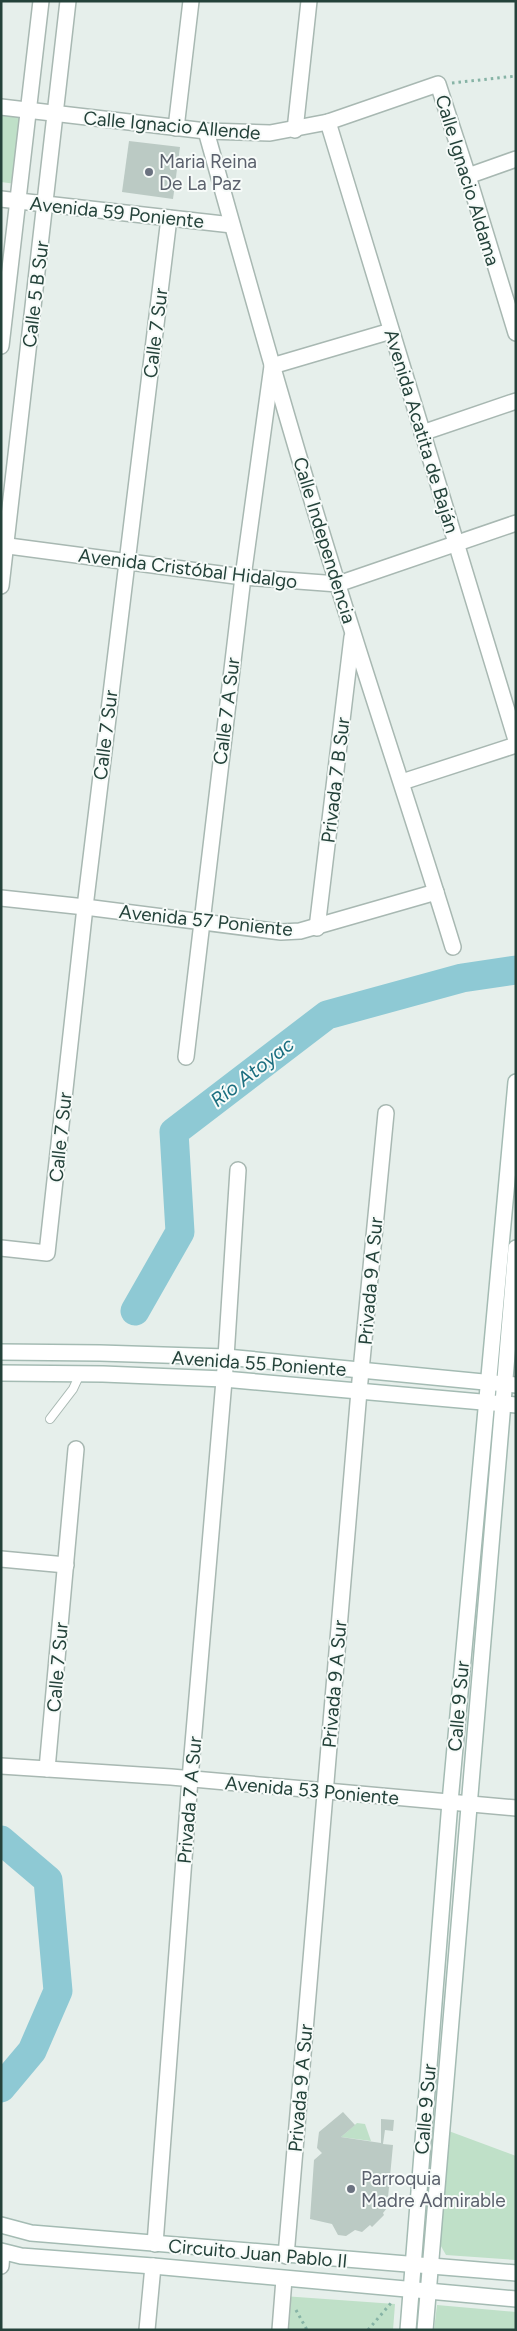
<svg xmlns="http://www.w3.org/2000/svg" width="517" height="2331" font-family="Figtree,sans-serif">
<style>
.green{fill:#bfe0c8}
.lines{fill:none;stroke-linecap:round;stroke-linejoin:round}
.river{stroke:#8ec9d4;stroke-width:29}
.building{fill:#bbcac4}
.service-casing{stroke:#a8b8b2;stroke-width:10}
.minor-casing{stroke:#a8b8b2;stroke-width:18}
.secondary-casing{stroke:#a4bbb3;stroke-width:18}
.path{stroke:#86b3a5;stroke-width:3;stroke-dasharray:2.5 4;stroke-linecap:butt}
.service{stroke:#fff;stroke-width:8}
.minor{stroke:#fff;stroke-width:15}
.secondary{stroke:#fff;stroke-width:15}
.worship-dot{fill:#6b7280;stroke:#f7fbf9;stroke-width:2}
.labels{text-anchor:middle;stroke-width:4;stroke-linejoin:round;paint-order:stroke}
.street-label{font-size:19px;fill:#24423a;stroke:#f7fbf9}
.worship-label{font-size:19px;fill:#5b616d;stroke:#f7fbf9;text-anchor:start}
.water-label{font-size:20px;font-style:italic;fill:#1c6f80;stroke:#f7fbf9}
</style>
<rect width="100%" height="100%" fill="#e6efeb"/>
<g class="green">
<polygon points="1,110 26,113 16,184 1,182"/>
<polygon points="357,2123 365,2124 371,2141 341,2137"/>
<polygon points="446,2130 516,2156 516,2260 446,2255 438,2241"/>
<polygon points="283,2296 395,2304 393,2330 281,2330"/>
<polygon points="437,2305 516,2312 516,2330 434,2330"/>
</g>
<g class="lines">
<g class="river">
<polyline points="135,1311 180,1232 174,1132 327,1015 462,978 516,970"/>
<polyline points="1,1840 48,1880 58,1991 32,2051 1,2088"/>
</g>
</g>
<g class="building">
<polygon points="129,141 180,147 173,199 122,192"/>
<polygon points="343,2112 355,2125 341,2137 381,2143 381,2119 394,2120 393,2131 385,2130 383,2144 393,2145 387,2208 383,2213 384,2215 372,2227 370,2225 362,2232 355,2230 346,2236 338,2235 332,2224 310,2219 314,2160 322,2153 317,2148 319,2132"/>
</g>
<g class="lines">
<g class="service-casing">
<polyline id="service" points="50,1419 73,1389 80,1374"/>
</g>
<g class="minor-casing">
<g id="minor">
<polyline points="1,107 206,131 270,133 328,122 438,84 468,176 516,333"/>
<polyline points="328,122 516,740"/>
<polyline points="176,128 191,1"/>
<polyline points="295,130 309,1"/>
<path d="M206,131C253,299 300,467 353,633C386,738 421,842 453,947"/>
<polyline points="468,176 516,159"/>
<polyline points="1,199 232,225"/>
<polyline points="1,346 41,1"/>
<polyline points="422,433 516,401"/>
<polyline points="1,545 243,577 338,584 516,523"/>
<polyline points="1,586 68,1"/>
<polyline points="402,782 516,745"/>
<polyline points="1,898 85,907 281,932 300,931 436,892"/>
<polyline points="317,928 352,637"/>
<polyline points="186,1057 243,577 272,366 391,331"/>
<polyline points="1,1248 47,1253 85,907 169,218"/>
<polyline points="1,1559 66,1565"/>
<polyline points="1,1766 171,1777 516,1808"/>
<polyline points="47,1769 76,1449"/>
<polyline points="155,2244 190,1779 226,1357 238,1170"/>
<polyline points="286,2256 359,1391 386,1113"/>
<polyline points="1,2266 2,2252"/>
<polyline points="147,2330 153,2266"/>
<polyline points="280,2330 284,2279"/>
</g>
</g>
<g class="secondary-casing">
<g id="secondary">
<polyline points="1,1352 100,1353 226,1357 516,1385"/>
<polyline points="1,1373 103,1374 224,1379 516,1405"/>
<polyline points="1,2225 31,2233 516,2273"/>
<polyline points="1,2251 21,2256 153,2266 516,2299"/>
<polyline points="408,2330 450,1802 516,1082"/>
<polyline points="425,2330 516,1248"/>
</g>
</g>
<g class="path">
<polyline points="452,83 516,76"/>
<polyline points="296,2310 307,2330"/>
<polyline points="368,2330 391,2303"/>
</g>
<use href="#service" class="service"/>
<use href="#minor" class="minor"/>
<use href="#secondary" class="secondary"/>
</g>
<g class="worship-dot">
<circle cx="149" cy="172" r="5"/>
<circle cx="351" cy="2189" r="5"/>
</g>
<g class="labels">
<g class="street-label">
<text transform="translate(172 125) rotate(5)" y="7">Calle Ignacio Allende</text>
<text transform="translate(468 180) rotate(73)" y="7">Calle Ignacio Aldama</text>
<text transform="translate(117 212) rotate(6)" y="7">Avenida 59 Poniente</text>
<text transform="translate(35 294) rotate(-83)" y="7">Calle 5 B Sur</text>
<text transform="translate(155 333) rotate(-83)" y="7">Calle 7 Sur</text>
<text transform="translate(422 431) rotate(73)" y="7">Avenida Acatita de Baján</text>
<text transform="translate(325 540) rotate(73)" y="7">Calle Independencia</text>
<text transform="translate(188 568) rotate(7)" y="7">Avenida Cristóbal Hidalgo</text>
<text transform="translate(226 711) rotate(-83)" y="7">Calle 7 A Sur</text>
<text transform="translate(105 735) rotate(-83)" y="7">Calle 7 Sur</text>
<text transform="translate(335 780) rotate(-83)" y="7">Privada 7 B Sur</text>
<text transform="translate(206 920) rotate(6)" y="7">Avenida 57 Poniente</text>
<text transform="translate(60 1137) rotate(-84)" y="7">Calle 7 Sur</text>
<text transform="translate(370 1281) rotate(-85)" y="7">Privada 9 A Sur</text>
<text transform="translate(259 1363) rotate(4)" y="7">Avenida 55 Poniente</text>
<text transform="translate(57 1667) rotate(-85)" y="7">Calle 7 Sur</text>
<text transform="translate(334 1684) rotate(-85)" y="7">Privada 9 A Sur</text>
<text transform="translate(458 1706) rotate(-85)" y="7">Calle 9 Sur</text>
<text transform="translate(312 1790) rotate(5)" y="7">Avenida 53 Poniente</text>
<text transform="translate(189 1800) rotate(-85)" y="7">Privada 7 A Sur</text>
<text transform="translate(300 2088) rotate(-85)" y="7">Privada 9 A Sur</text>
<text transform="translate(425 2109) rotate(-85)" y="7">Calle 9 Sur</text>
<text transform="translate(258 2253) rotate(5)" y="7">Circuito Juan Pablo II</text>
</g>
<g class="worship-label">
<text x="159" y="168">Maria Reina<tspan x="159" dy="22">De La Paz</tspan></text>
<text x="361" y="2185">Parroquia<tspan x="361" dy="22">Madre Admirable</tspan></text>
</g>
<g class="water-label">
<text transform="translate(252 1072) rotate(-38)" y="7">Río Atoyac</text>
</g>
</g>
<rect width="517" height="2331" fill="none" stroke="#24423a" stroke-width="5"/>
</svg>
